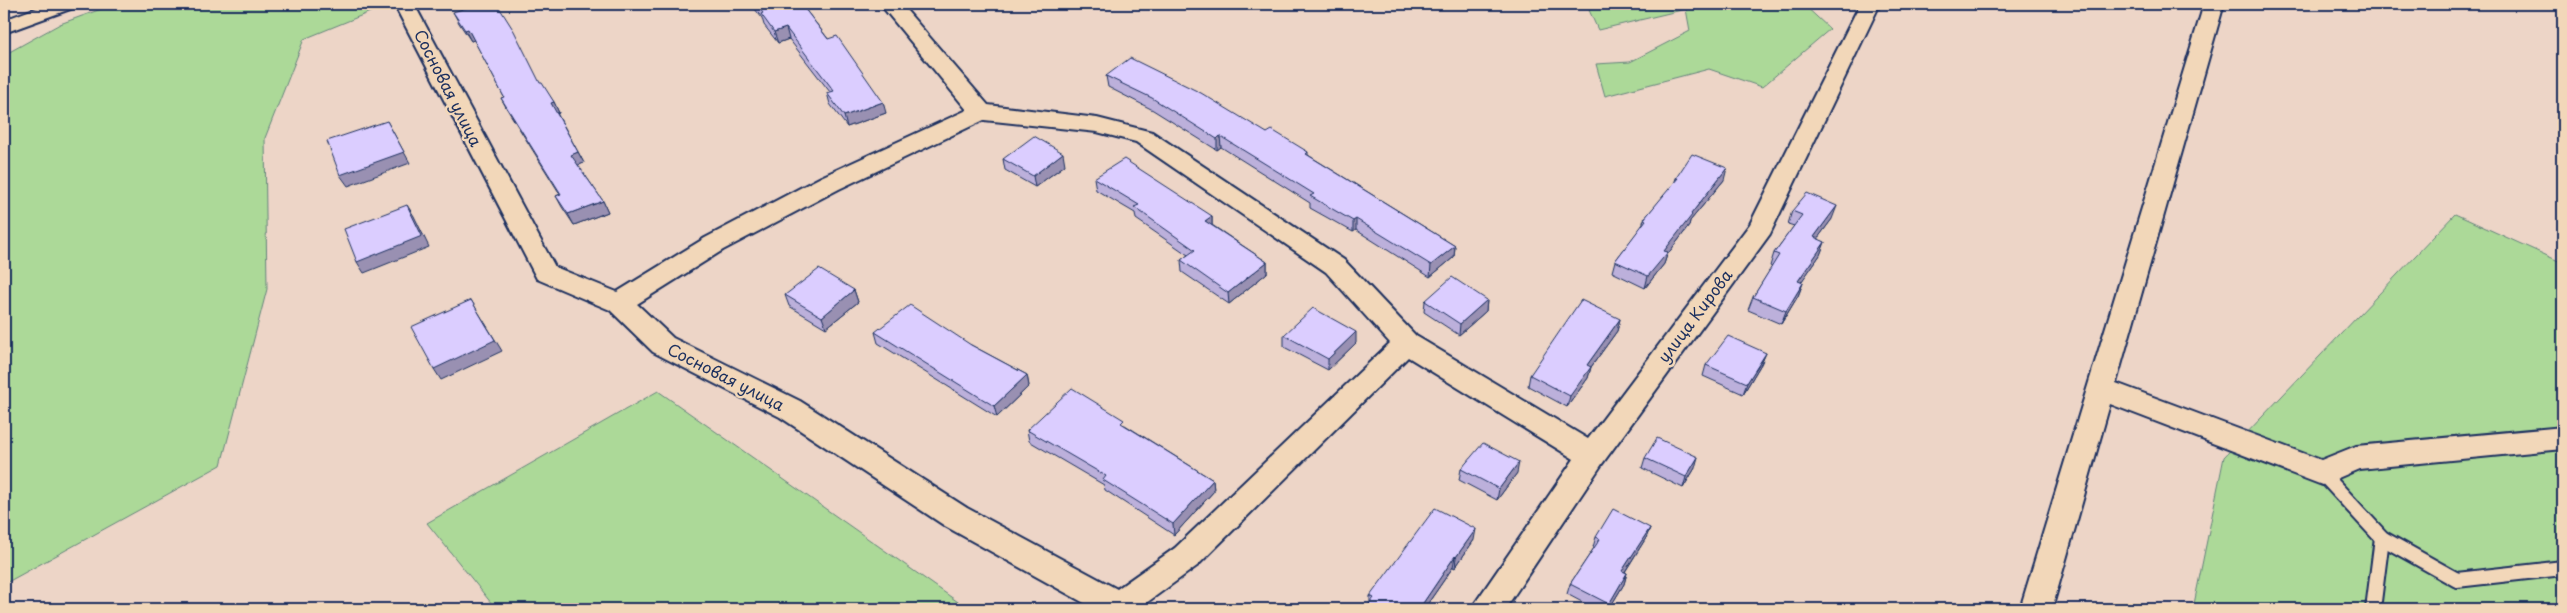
<svg xmlns="http://www.w3.org/2000/svg" width="2567" height="613" font-family="'Playpen Sans',sans-serif">
<style>
.green{fill:#acd998;stroke:#64847b}
.lines{fill:none;stroke-linecap:round;stroke-linejoin:round}
.lane-casing{stroke:#1b2f5e;stroke-width:18}
.street-casing{stroke:#1b2f5e;stroke-width:4}
.lane{stroke:#f2d7b9;stroke-width:14}
.street{fill:#f2d7b9;fill-rule:evenodd}
.wall{fill:#bcb0db;stroke:#1b2f5e}
.shaded-wall{fill:#9990b2;stroke:#1b2f5e}
.building{fill:#dbcdff;stroke:#1b2f5e}
.labels{text-anchor:middle;stroke-width:5;stroke-linejoin:round;paint-order:stroke}
.street-label{font-size:16px;fill:#1b2f5e;stroke:#f2d7b9}
</style>
<rect width="100%" height="100%" fill="#edd5c7"/>
<filter id="ink" filterUnits="userSpaceOnUse"><feTurbulence type="fractalNoise" baseFrequency=".02" numOctaves="2"/><feDisplacementMap in="SourceGraphic" scale="10" xChannelSelector="R" yChannelSelector="G"/><feConvolveMatrix kernelMatrix="1 2 1 2 8 2 1 2 1" color-interpolation-filters="sRGB"/></filter>
<g filter="url(#ink)">
<g class="green">
<polygon points="115,4 374,4 375,10 304,39 265,138 267,289 221,465 4,584 4,55 60,24"/>
<polygon points="1604,4 1803,4 1830,29 1762,87 1709,69 1605,96 1596,64 1630,62 1690,31 1686,9 1598,30 1589,10"/>
<polygon points="2455,214 2563,263 2563,609 2193,609 2224,457"/>
<polygon points="658,391 968,609 496,609 427,523"/>
</g>
<g class="lines">
<g class="lane-casing">
<g id="lane">
<polyline points="2322,473 2382,538 2457,580 2563,568"/>
<polyline points="2373,609 2382,538"/>
</g>
</g>
<g class="street-casing">
<g id="street">
<polygon points="47,4 76,4 73,8 4,33 4,20"/>
<path d="M394,4H414L555,267L617,292L705,238L821,177L967,110L880,4H901L988,105L1097,118L1152,132L1344,260L1416,336L1588,439L1750,224L1860,4H1880L1770,234L1602,464L1505,609H1471L1574,459L1408,357L1197,566L1138,609H1095L945,526L780,417L653,352L610,310L537,279ZM984,120L1097,132L1136,142L1326,272L1390,343L1175,548L1117,589L967,508L800,401L673,338L637,304L723,250L839,189Z"/>
<polygon points="2204,4 2224,4 2116,383 2321,460 2356,446 2563,427 2563,449 2359,469 2322,485 2110,404 2052,609 2020,609"/>
</g>
</g>
<use href="#lane" class="lane"/>
<use href="#street" class="street"/>
</g>
<g class="wall">
<polygon points="751,4 801,4 886,113 847,127 830,104 827,93 830,92 789,39 778,43 764,25 762,18"/>
<polygon points="453,12 540,83 554,102 559,113 557,113 584,163 578,165 603,201 608,212 574,225 562,207 556,196 560,194 507,109 501,98 504,97 474,40 471,41 459,23"/>
<polygon points="1106,76 1267,133 1308,152 1308,155 1455,246 1454,257 1430,277 1356,230 1353,232 1310,208 1310,203 1221,147 1217,150 1153,110 1108,87"/>
<polygon points="1003,159 1065,165 1035,187 1005,170"/>
<polygon points="1094,178 1212,216 1212,225 1267,262 1267,273 1229,304 1182,272 1181,260 1188,255 1136,219 1135,213 1096,190"/>
<polygon points="1676,178 1724,180 1690,221 1689,226 1667,255 1664,264 1645,288 1612,272 1615,261 1642,226 1644,219 1674,184"/>
<polygon points="1792,211 1832,219 1817,239 1825,242 1820,255 1801,282 1803,283 1798,296 1781,324 1748,310 1753,297 1772,267 1770,266 1774,253 1794,226 1788,224"/>
<polygon points="854,290 858,302 826,328 789,306 785,295"/>
<polygon points="1487,300 1486,311 1459,335 1424,312 1425,301"/>
<polygon points="1620,319 1617,331 1591,367 1588,378 1567,407 1528,386 1530,375"/>
<polygon points="875,332 971,345 1027,375 1029,386 997,417 878,343"/>
<polygon points="1284,335 1356,343 1328,370 1284,347"/>
<polygon points="1766,353 1761,364 1743,394 1703,376 1706,365"/>
<polygon points="1125,425 1213,480 1214,491 1174,535 1105,490 1104,485 1029,441 1027,430"/>
<polygon points="1645,458 1695,468 1683,488 1642,468"/>
<polygon points="1461,469 1517,473 1497,500 1459,480"/>
<polygon points="1650,528 1646,538 1625,572 1627,573 1624,584 1609,609 1595,609 1567,594 1570,584 1594,548 1593,547 1596,537"/>
<polygon points="1474,540 1455,568 1453,567 1424,609 1365,609 1370,604 1370,596"/>
</g>
<g class="shaded-wall">
<polygon points="786,28 789,39 778,43 774,32"/>
<polygon points="468,29 474,40 471,41 465,30"/>
<polygon points="554,102 559,113 556,114 551,103"/>
<polygon points="883,102 886,113 847,127 844,116"/>
<polygon points="387,121 410,163 348,186 340,175"/>
<polygon points="1220,136 1221,147 1217,150 1217,139"/>
<polygon points="578,152 584,163 576,166 571,155"/>
<polygon points="1063,153 1065,165 1035,187 1033,176"/>
<polygon points="1727,168 1724,180 1690,221 1689,226 1667,255 1664,264 1645,288 1648,276 1664,251 1691,214"/>
<polygon points="603,201 608,212 574,225 568,214"/>
<polygon points="407,205 414,216 429,247 364,273 357,262"/>
<polygon points="1837,206 1832,219 1809,250 1814,237"/>
<polygon points="1212,216 1212,227 1205,221"/>
<polygon points="1356,219 1356,230 1353,232 1353,221"/>
<polygon points="1825,242 1820,255 1793,294 1798,281"/>
<polygon points="1455,246 1454,257 1430,277 1431,265"/>
<polygon points="1267,262 1267,273 1229,304 1228,293"/>
<polygon points="1803,283 1798,296 1781,324 1786,311"/>
<polygon points="854,290 858,302 826,328 822,317"/>
<polygon points="471,300 502,351 441,380 434,369"/>
<polygon points="1487,300 1486,311 1459,335 1460,324"/>
<polygon points="1620,319 1617,331 1591,367 1588,378 1567,407 1570,396 1587,365"/>
<polygon points="1356,332 1356,343 1328,370 1328,359"/>
<polygon points="1766,353 1761,364 1743,394 1747,383"/>
<polygon points="1027,375 1029,386 997,417 994,406"/>
<polygon points="1698,457 1695,468 1683,488 1686,477"/>
<polygon points="1519,462 1517,473 1497,500 1499,489"/>
<polygon points="1213,480 1214,491 1174,535 1173,524"/>
<polygon points="1650,528 1646,538 1619,581 1622,571"/>
<polygon points="1476,529 1474,540 1455,568 1456,557"/>
<polygon points="1455,556 1453,567 1424,609 1419,609"/>
<polygon points="1627,573 1624,584 1609,609 1608,609 1609,604"/>
</g>
<g class="building">
<polygon points="479,4 497,4 514,31 540,83 542,83 554,102 551,103 578,152 571,155 603,201 568,214 556,196 561,194 501,98 504,97 468,29 465,30 453,12"/>
<polygon points="756,4 801,4 828,39 837,36 883,102 844,116 827,93 834,91 786,28 774,32 761,14 763,13"/>
<polygon points="1130,58 1201,93 1267,133 1272,130 1308,152 1306,154 1455,246 1431,265 1356,219 1353,221 1310,196 1314,194 1220,136 1217,139 1152,98 1106,76"/>
<polygon points="387,121 404,152 340,175 327,141"/>
<polygon points="1034,136 1063,153 1033,176 1003,159"/>
<polygon points="1692,154 1727,168 1691,214 1692,215 1664,251 1668,252 1648,276 1615,261 1646,220 1644,219 1678,178 1676,178"/>
<polygon points="1124,159 1212,216 1205,221 1267,262 1228,293 1181,260 1195,250 1134,207 1139,205 1094,178"/>
<polygon points="1807,193 1837,206 1814,237 1825,242 1798,281 1803,283 1786,311 1753,297 1779,255 1774,253 1802,215 1792,211"/>
<polygon points="407,205 422,236 357,262 344,229"/>
<polygon points="819,269 854,290 822,317 785,295"/>
<polygon points="1452,277 1487,300 1460,324 1425,301"/>
<polygon points="471,300 495,340 434,369 411,327"/>
<polygon points="1581,300 1620,319 1587,365 1591,367 1570,396 1530,375"/>
<polygon points="910,305 971,345 1027,375 994,406 875,332"/>
<polygon points="1313,308 1356,332 1328,359 1284,335"/>
<polygon points="1728,336 1766,353 1747,383 1706,365"/>
<polygon points="1072,388 1124,420 1121,423 1213,480 1173,524 1103,480 1106,476 1027,430"/>
<polygon points="1657,438 1698,457 1686,477 1645,458"/>
<polygon points="1483,443 1519,462 1499,489 1461,469"/>
<polygon points="1435,508 1476,529 1456,557 1455,556 1419,609 1365,609 1374,598 1370,596"/>
<polygon points="1613,509 1650,528 1622,571 1627,573 1609,604 1570,584 1600,539 1596,537"/>
</g>
</g>
<g class="labels">
<g class="street-label">
<text transform="translate(448 88) rotate(63)" y="6">Сосновая улица</text>
<text transform="translate(1695 316) rotate(-53)" y="6">улица Кирова</text>
<text transform="translate(726 377) rotate(27)" y="6">Сосновая улица</text>
</g>
</g>
<rect width="2567" height="613" fill="none" stroke="#f2d7b9" stroke-width="20"/>
<rect x="10" y="10" width="2547" height="593" fill="none" stroke="#1b2f5e" stroke-width="2" filter="url(#ink)"/>
</svg>
